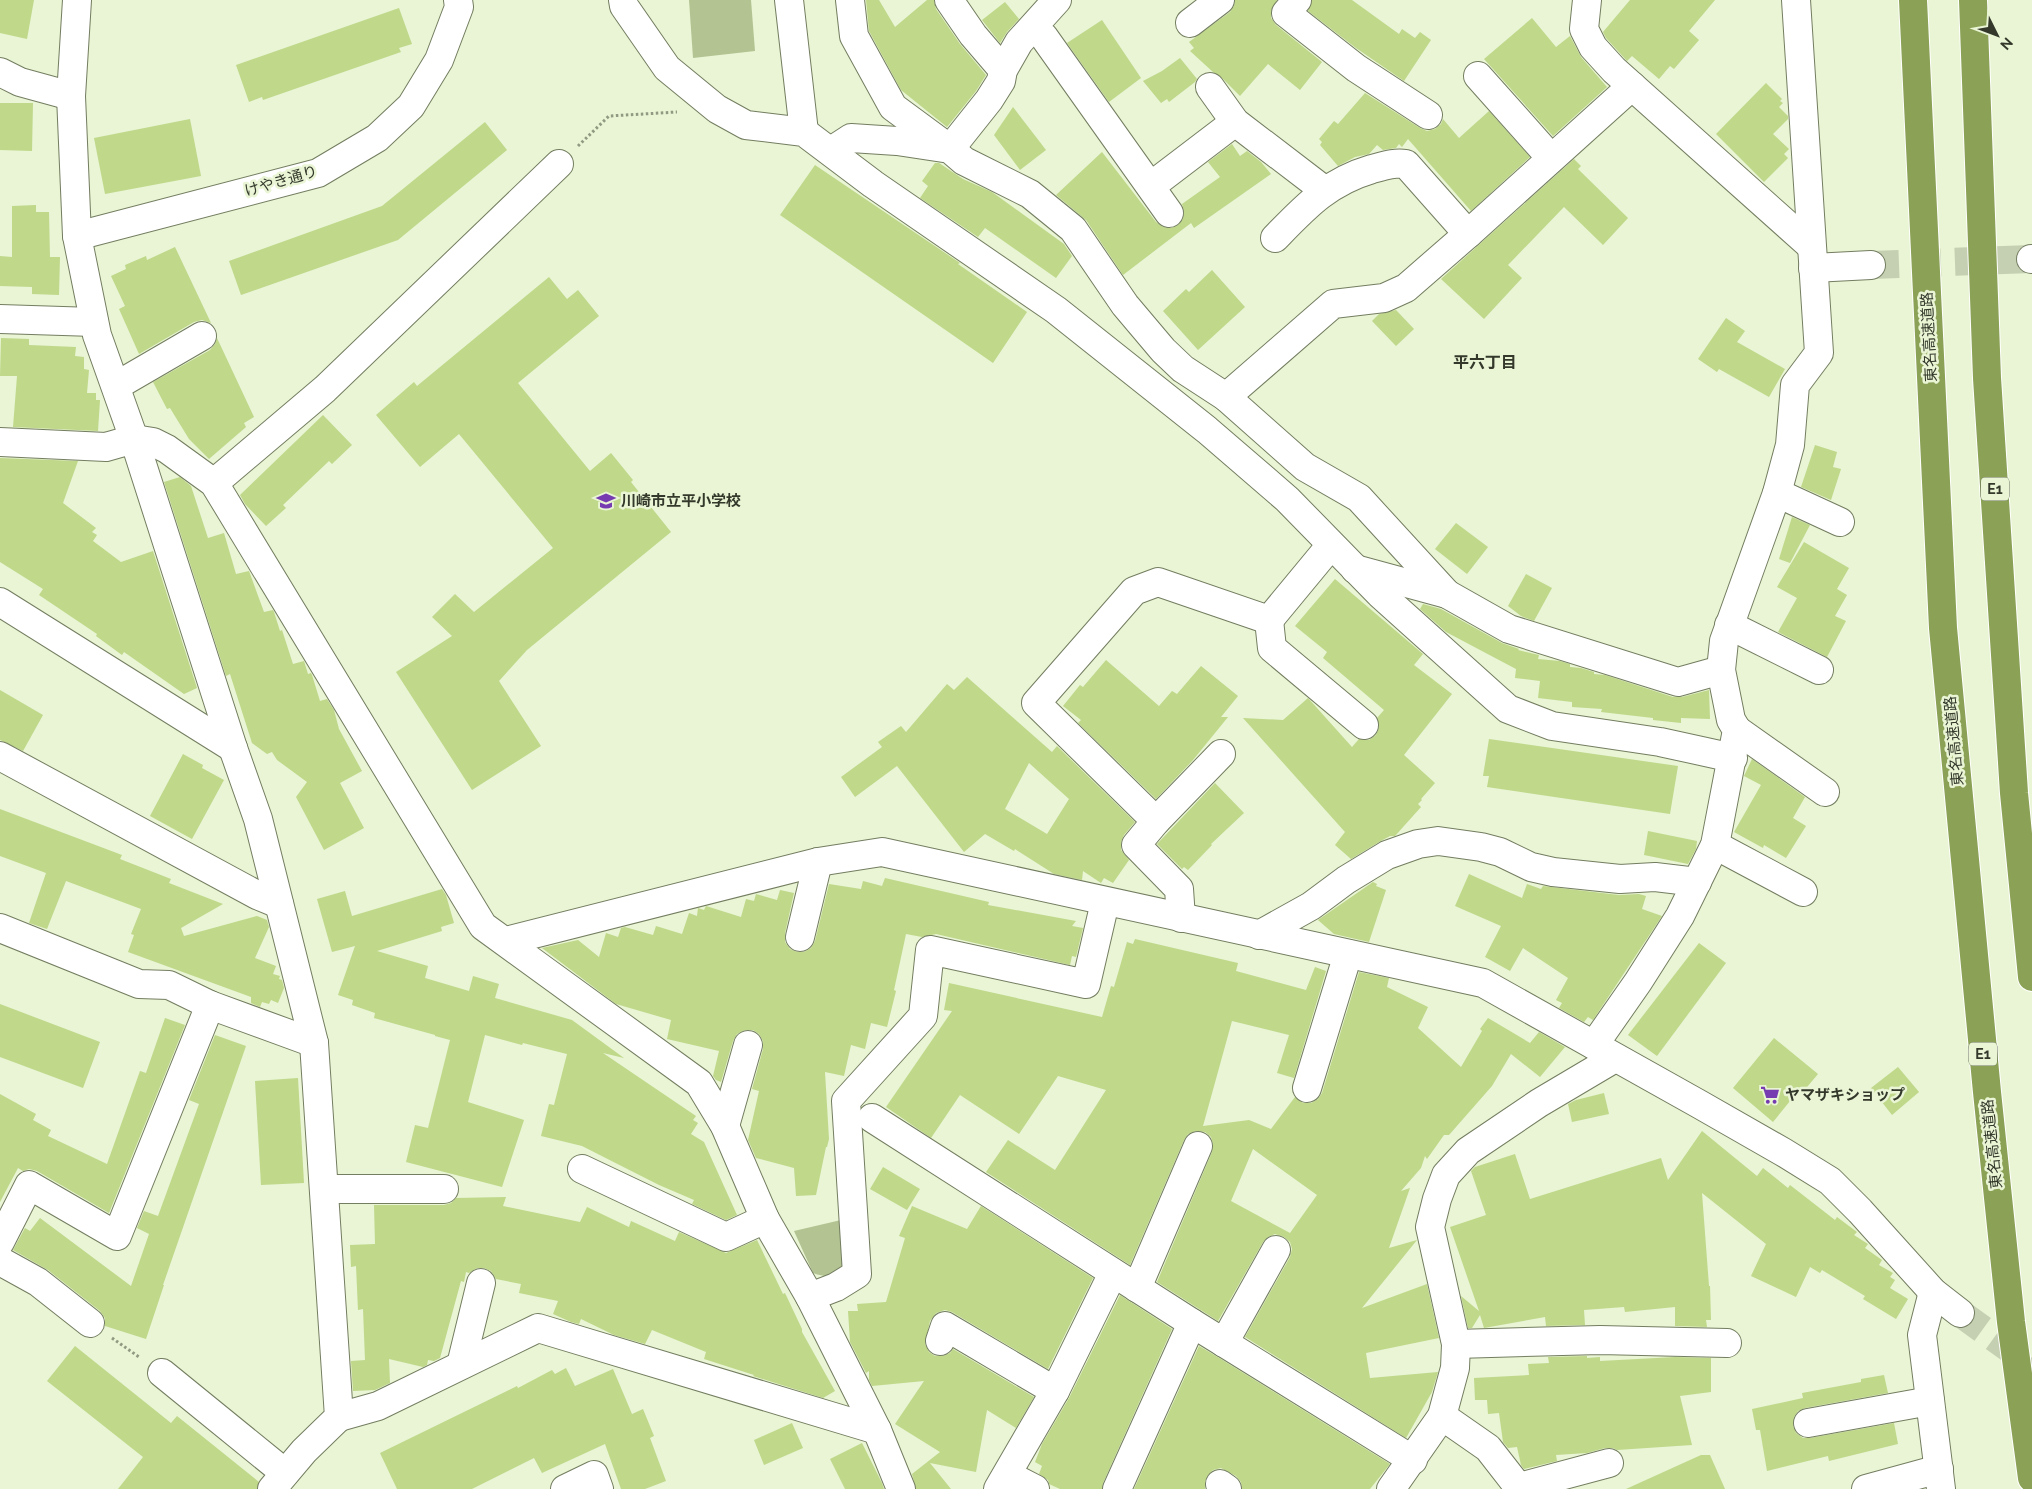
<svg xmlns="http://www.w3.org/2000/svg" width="2032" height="1489" font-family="Raleway,'Noto Sans JP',sans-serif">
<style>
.green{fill:#b3c392}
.building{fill:#bfd88a;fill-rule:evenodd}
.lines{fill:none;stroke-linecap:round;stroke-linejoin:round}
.minor-tunnel{stroke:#c5cfb2;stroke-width:28;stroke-dasharray:28 14;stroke-linecap:butt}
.minor-casing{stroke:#737d60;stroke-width:30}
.highway-casing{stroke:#fff;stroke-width:30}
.path{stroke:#919982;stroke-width:3;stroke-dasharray:2.5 2.5;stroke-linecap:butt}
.minor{stroke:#fff;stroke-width:28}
.highway{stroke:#8ba156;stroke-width:28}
.labels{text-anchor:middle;stroke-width:5;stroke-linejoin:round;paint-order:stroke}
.shield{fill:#e9f5d4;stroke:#6a715e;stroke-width:1}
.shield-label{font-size:14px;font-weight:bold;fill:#33382b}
.street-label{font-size:15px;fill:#33382b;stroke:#e9f5d4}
.poi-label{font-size:15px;font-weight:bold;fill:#33382b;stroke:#e9f5d4;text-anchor:start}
.neighbourhood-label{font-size:16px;font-weight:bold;fill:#33382b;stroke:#e9f5d4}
</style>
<rect width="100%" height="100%" fill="#e9f5d4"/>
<g class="green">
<polygon points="689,0 751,0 755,51 693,58"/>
<path d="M841,1220C843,1245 854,1288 813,1273L794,1231Z"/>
</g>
<g class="building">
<polygon points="0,0 34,0 27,39 0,33"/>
<polygon points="866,0 879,0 895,27 927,0 934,0 936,9 960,44 986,75 976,91 947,127 901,90 869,31"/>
<polygon points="1235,0 1277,0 1271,11 1271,18 1276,25 1322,62 1300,90 1268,64 1240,96 1222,78 1213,72 1190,51 1194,48 1189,42 1230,12 1234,6"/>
<polygon points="1312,0 1352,0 1399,34 1402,29 1415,38 1420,32 1431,40 1404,81 1356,48 1308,11"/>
<polygon points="1630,0 1715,0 1689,31 1699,40 1674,69 1670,66 1659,79 1632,56 1627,61 1606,38 1603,32"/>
<polygon points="1005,2 1019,19 1007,32 1000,43 982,20"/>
<polygon points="399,8 412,44 399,48 401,52 263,100 262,97 249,102 236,65"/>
<polygon points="1532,18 1556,47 1570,36 1581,57 1607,87 1553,136 1484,59"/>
<polygon points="1102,20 1141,78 1109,102 1067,43"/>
<polygon points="1180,58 1197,79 1195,82 1169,102 1167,99 1161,103 1143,81 1162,71"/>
<polygon points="1766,83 1782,99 1780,101 1783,103 1779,107 1788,116 1788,119 1773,134 1789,149 1784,154 1788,158 1764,182 1716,134"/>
<polygon points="1365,93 1420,128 1427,131 1435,129 1441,124 1443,119 1459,138 1489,111 1530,157 1471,211 1408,139 1402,147 1399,144 1396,148 1383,150 1377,145 1369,154 1355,157 1338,166 1320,145 1322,142 1319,139 1334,121 1338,124"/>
<polygon points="0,103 33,103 32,151 0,150"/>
<polygon points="1013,107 1046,150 1020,170 994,135"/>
<polygon points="190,119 201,176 105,194 94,138"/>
<polygon points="485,122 507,150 398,240 241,295 229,261 382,206"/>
<polygon points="1232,144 1240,156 1247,151 1261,162 1271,174 1194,228 1191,223 1123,275 1086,220 1056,195 1102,152 1156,222 1163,227 1171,228 1178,225 1183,219 1184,211 1182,204 1220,177 1208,162"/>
<polygon points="1574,159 1581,166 1578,169 1628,218 1603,245 1564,207 1508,265 1522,278 1484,319 1441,279"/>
<polygon points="935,163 939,163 963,179 992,192 1064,244 1072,256 1056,278 985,228 978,237 920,198 928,186 922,181"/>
<polygon points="815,165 960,263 958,264 1027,312 993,363 780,215"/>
<polygon points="36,205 36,212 49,212 50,257 60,257 59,295 32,294 32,287 0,286 0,256 12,257 12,206"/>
<polygon points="175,247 211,323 202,320 194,322 139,354 119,309 125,306 111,276 126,269 125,265 146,256 147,260"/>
<polygon points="1212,270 1245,307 1198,350 1163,311 1186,289 1189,292"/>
<polygon points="549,277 567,299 578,290 599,316 518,383 590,471 611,453 633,480 631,482 671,532 527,650 499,681 541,746 472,790 396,672 452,636 432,617 455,594 474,612 553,548 459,434 420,467 376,415 414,382 417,386"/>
<polygon points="1396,310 1414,329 1396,346 1372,321 1379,314"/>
<polygon points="1726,318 1745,331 1737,342 1785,369 1769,397 1719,369 1717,372 1698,359"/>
<polygon points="1,338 29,339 29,345 76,347 75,356 84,357 84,369 89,370 87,393 96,393 96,400 100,400 98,431 13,427 17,376 0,376"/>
<polygon points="217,338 254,417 244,423 246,427 209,459 189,439 170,408 167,409 153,382 210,350 215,344"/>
<polygon points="323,415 352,445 332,464 329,461 283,505 286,508 266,526 245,504 240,495"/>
<polygon points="1815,445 1837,452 1833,467 1841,469 1831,500 1801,487"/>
<polygon points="0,458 78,461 63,503 96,528 92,532 97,535 93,541 121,562 153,551 197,688 184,694 124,652 122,655 96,636 97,634 39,595 43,589 0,562"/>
<polygon points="180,477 191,486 208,538 224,533 236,574 249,571 264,612 273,610 274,612 280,631 282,630 293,664 304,661 308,674 311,673 312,675 320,701 327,699 334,710 339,729 362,771 340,783 364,828 324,850 296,797 307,782 277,760 272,752 267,754 252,743 230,674 226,676 164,482"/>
<polygon points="1792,517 1810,525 1790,563 1779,559"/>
<polygon points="1456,523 1488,547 1467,574 1435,549"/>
<polygon points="1804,542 1849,568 1837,589 1847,595 1835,616 1846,621 1827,657 1778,632 1797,598 1777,587"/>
<polygon points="1526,574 1552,588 1534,621 1521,616 1508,606"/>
<polygon points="1335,579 1423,654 1414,665 1452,694 1404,755 1435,783 1421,799 1422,800 1418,804 1421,807 1395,836 1390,836 1379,842 1351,859 1335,845 1345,832 1243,718 1283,720 1308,698 1352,747 1359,739 1369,740 1376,735 1379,727 1377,718 1384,710 1323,658 1327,652 1295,626"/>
<polygon points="1423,604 1441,609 1502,643 1519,649 1518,650 1539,655 1538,659 1560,661 1570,664 1570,667 1581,668 1594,672 1594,674 1605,675 1673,697 1682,697 1709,690 1710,719 1681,718 1681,723 1653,720 1653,718 1601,712 1602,709 1572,707 1572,702 1538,698 1540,681 1515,678 1516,669 1446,632 1420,609"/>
<polygon points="1106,660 1159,706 1172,691 1177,694 1201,666 1238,696 1221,717 1228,717 1193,760 1156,799 1078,723 1081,720 1063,706 1080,685 1083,687"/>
<path d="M967,677L1052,752L1057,746L1135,822L1124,835L1121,842V850L1129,860L1113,883L1104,878L1101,883L1083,871L1082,880L1054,874L1015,849L1014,851L985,834L964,852L897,766L855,797L841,777L882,747L878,742L901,726L906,732L947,684L954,690ZM1029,763L1069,799L1047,834L1005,809Z"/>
<polygon points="0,690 43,715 23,751 0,740"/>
<polygon points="1489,739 1678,766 1670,814 1487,787 1489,776 1483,776"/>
<polygon points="183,754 203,765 202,768 224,780 192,839 150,816"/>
<polygon points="1752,759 1805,797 1793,818 1806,826 1786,858 1764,845 1763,848 1734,832 1761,785 1744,776"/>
<polygon points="1215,783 1244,813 1211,844 1212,845 1188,870 1184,867 1182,869 1157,844"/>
<polygon points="0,809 122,855 120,859 171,879 169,883 223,904 181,928 184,936 257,916 267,920 269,927 255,958 276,966 273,974 280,976 279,979 282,980 284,988 278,1003 271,1000 269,1004 262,1002 260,1007 251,1003 251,997 128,952 134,935 131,934 141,909 66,881 47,929 29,923 46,873 0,856"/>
<polygon points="1648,831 1697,841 1696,849 1688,864 1644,855"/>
<polygon points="1469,874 1522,898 1527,884 1541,889 1543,886 1619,895 1639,894 1646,896 1642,909 1662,916 1593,1020 1588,1017 1584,1022 1559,1008 1562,1003 1556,1000 1568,978 1523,948 1510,971 1485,957 1501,926 1455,906"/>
<polygon points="885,878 989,902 988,905 1076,921 1072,926 1083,928 1076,957 1072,956 1070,965 936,934 922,937 906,934 894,990 896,991 887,1027 871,1023 865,1049 851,1045 844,1076 825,1072 829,1139 827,1147 826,1147 816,1195 796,1196 794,1168 756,1158 748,1140 759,1091 752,1089 763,1049 763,1041 759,1034 753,1030 745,1030 737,1034 733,1041 721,1082 716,1080 713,1076 719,1051 667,1039 671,1020 616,1004 542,948 578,940 599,957 606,933 618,937 621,928 625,927 653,935 656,926 682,934 689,913 697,916 698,908 704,910 706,906 741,917 746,899 754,901 756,894 777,900 780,890 794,893 785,933 785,942 790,949 797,952 804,952 811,948 815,941 829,884 861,889 863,881 882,886"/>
<polygon points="1373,882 1377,884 1376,886 1386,890 1369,942 1334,934 1318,920"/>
<polygon points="442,889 446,895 454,923 441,927 442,931 377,951 428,966 425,978 469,991 473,976 499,984 495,998 572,1020 624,1058 603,1053 696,1116 693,1120 698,1123 691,1134 704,1142 737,1215 726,1220 692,1204 694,1200 659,1185 582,1146 541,1136 549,1104 554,1105 567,1054 523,1043 522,1045 485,1035 468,1102 524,1120 502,1187 406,1162 415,1125 428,1128 450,1040 435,1036 435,1035 374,1018 375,1013 352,1005 353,1000 338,995 355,946 332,952 317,899 345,891 352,916"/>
<path d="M1135,939L1238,963L1236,971L1306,990L1315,967L1326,971L1294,1078L1277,1073L1289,1035L1232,1021L1203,1126L1249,1120L1271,1129L1295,1097L1303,1103H1311L1318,1099L1322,1093L1359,972L1389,978L1387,987L1428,1007L1418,1028L1461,1067L1482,1031L1480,1029L1488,1018L1530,1043L1539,1032L1565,1047L1540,1077L1511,1054L1492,1086L1449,1135H1444L1427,1159L1425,1156L1421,1168L1401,1191L1410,1188L1389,1248L1417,1240L1362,1308L1427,1284L1439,1338L1366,1353L1370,1378L1438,1372L1432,1392L1406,1438L1245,1337L1290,1257L1292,1249L1290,1242L1284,1237L1275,1234L1268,1237L1263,1242L1218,1321L1157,1282L1212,1152L1213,1144L1211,1137L1205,1132L1196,1131L1188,1134L1184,1140L1130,1265L986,1172L1008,1140L1055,1170L1106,1090L1058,1076L1019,1134L960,1095L931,1138L886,1107L952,1011L944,1010L949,983L1102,1017L1111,986L1114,987L1127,942L1133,944ZM1253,1149L1317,1195L1290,1233L1231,1201Z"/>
<polygon points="1699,943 1726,963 1657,1056 1628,1035"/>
<polygon points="0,1004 100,1042 83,1088 0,1057"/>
<polygon points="165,1018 185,1025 109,1213 37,1171 29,1169 23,1171 18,1168 0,1202 0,1094 36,1114 33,1120 51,1130 48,1136 107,1164 140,1071 146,1073"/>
<polygon points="215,1035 246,1046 163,1285 164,1285 146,1339 105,1326 105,1318 100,1311 48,1270 13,1250 25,1228 30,1231 40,1218 131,1286 149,1234 137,1228 144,1211 158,1216 199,1104 189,1100"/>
<polygon points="1774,1038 1818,1074 1802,1093 1799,1090 1773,1122 1733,1088"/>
<polygon points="1898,1067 1919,1092 1892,1115 1871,1088"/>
<polygon points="298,1078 304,1183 261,1185 255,1081"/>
<polygon points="1604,1093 1609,1114 1572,1122 1568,1104 1576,1100"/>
<polygon points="1702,1131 1757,1176 1763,1168 1788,1188 1790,1185 1835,1220 1837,1217 1857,1232 1854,1235 1868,1244 1865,1248 1882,1260 1879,1265 1893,1273 1890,1277 1895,1280 1890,1288 1908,1299 1896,1319 1863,1299 1865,1296 1822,1270 1820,1273 1810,1267 1796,1297 1751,1276 1766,1244 1702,1193 1709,1286 1710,1286 1711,1320 1706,1320 1707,1327 1675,1326 1675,1307 1625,1312 1624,1307 1584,1310 1585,1325 1546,1326 1545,1317 1484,1328 1480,1315 1472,1328 1468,1328 1461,1296 1479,1311 1450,1227 1486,1215 1471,1171 1475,1167 1515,1154 1530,1199 1661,1158 1668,1180"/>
<polygon points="883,1167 920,1189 907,1210 870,1189"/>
<polygon points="506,1197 503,1206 580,1222 587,1207 629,1227 631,1221 675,1241 679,1232 726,1253 757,1240 783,1294 785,1293 802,1329 802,1332 835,1391 823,1398 753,1376 754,1375 704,1359 706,1352 652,1330 645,1344 614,1335 581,1319 579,1324 571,1322 553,1314 558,1301 519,1293 521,1284 496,1279 491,1271 484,1268 477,1268 469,1273 466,1272 464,1282 461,1281 440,1358 434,1361 428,1360 427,1365 423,1367 389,1359 390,1383 375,1390 353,1391 351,1361 365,1360 363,1309 358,1310 356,1266 351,1267 350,1245 375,1244 374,1205 444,1205 451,1203 456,1198"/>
<polygon points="912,1206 967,1229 981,1206 1093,1278 1048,1369 952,1312 945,1310 936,1313 930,1321 925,1344 929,1352 935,1356 943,1356 950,1353 953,1349 1034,1397 1016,1428 987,1410 976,1472 930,1463 951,1489 916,1489 912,1474 940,1452 895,1424 924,1381 872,1386 869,1380 869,1371 866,1373 850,1342 848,1311 858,1311 857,1304 886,1302 905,1238 899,1236"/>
<polygon points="1120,1295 1172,1329 1103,1483 1102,1489 1060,1489 1049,1484 1048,1480 1039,1474 1042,1466 1035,1462 1042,1444 1069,1398"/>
<polygon points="75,1346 171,1423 177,1416 259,1482 257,1489 118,1489 143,1457 47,1381"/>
<polygon points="1199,1346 1216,1356 1390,1464 1370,1489 1242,1489 1241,1482 1236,1476 1221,1468 1213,1470 1208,1475 1205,1482 1205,1489 1134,1489"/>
<polygon points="1587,1356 1587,1358 1600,1357 1600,1361 1675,1357 1711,1358 1711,1392 1680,1396 1692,1445 1617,1450 1613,1448 1605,1448 1587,1453 1556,1455 1557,1461 1524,1469 1521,1465 1517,1447 1508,1448 1503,1442 1499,1413 1488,1414 1487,1400 1475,1400 1474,1378 1529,1375 1528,1364 1549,1363 1548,1357"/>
<polygon points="566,1368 575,1386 613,1369 632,1414 643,1409 654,1436 650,1438 666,1481 645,1489 621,1489 605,1444 542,1473 534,1458 472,1489 397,1489 380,1453 517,1386 518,1388 552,1370 555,1374"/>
<polygon points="1884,1375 1888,1393 1805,1408 1798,1411 1794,1417 1793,1426 1796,1433 1803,1438 1810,1438 1894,1423 1898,1444 1829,1461 1828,1456 1767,1471 1760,1430 1756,1430 1752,1409 1803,1398 1802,1393 1861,1382 1861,1379"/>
<polygon points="792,1423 803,1448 764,1465 754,1440"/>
<polygon points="862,1443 882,1483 884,1489 845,1489 830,1459"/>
<polygon points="1701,1455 1710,1455 1725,1489 1626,1489"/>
</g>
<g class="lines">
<g class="minor-tunnel">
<polyline points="1871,265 2031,259"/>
<polyline points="1960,1313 2032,1365"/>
</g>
<g class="minor-casing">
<g id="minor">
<polyline points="77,0 71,96 77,236 97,335 134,439 233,748 258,819 314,1043 339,1417 304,1451 272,1489"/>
<polyline points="623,0 624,6 667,68 717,109 746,125 804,132 873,184 1056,310 1207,430 1287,499 1380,594 1508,709 1552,726 1660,742 1733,758"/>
<polyline points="789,0 804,132"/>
<polyline points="850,0 854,36 893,107 950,149 989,100 1001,81 1003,70 1019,42 1057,0"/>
<polyline points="949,0 973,35 1003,70"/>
<polyline points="1297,0 1286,13 1356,68 1428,115"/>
<polyline points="1587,0 1584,29 1593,47 1614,70 1811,246"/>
<polyline points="1190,23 1220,0"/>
<polyline points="1044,37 1169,213"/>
<polyline points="0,72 20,82 71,96"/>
<polyline points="1478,76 1551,158"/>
<polyline points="1210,87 1235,122 1324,190"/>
<polyline points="831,151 851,138 897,141 950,149 964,161 1030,194 1073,229 1125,305 1163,350 1183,369 1226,397 1305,467 1359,498 1447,594"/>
<polyline points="1151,186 1235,122"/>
<polyline points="77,236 318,173 377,138 411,106 439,60 459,7 458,0"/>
<path d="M1275,238C1306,206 1328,182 1372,169C1384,166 1394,162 1406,164L1468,234L1632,86"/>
<polyline points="2031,259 2032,259"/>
<polyline points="1813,268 1871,265"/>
<polyline points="0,319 94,322"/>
<polyline points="116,386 202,336"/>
<polyline points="1226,397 1333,304 1384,298 1406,288 1468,234"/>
<polyline points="0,442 106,447 134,439 153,442 167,449 214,483 483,926 699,1083 725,1126 765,1219 810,1297 877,1430 901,1489"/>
<polyline points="214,483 325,389 559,164"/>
<polyline points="1777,493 1840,522"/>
<polyline points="1355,569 1447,594 1509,629 1678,682 1721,670"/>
<polyline points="0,602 233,748"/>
<polyline points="1269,620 1272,648 1364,725"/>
<polyline points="1729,625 1819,670"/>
<polyline points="1737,730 1825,792"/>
<polyline points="0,756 257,895 279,904"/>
<polyline points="1156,821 1036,703 1134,591 1158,582 1269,620 1331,545"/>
<polyline points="1715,845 1803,892"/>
<polyline points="1181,918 1179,889 1136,845 1156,821 1221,754"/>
<polyline points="0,928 139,984 169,985 210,1005 314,1043"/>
<polyline points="1259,935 1311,906 1346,880 1387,855 1418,844 1438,841 1481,847 1500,852 1531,867 1553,872 1620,879 1655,877 1697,882"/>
<polyline points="800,937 818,862"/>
<polyline points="506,941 818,862 882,852 1483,983 1699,1104 1783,1152 1830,1181 1860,1211 1933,1292 1960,1313"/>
<polyline points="1594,1045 1638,982 1680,916 1715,845 1737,730 1731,720 1721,670 1724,641 1777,493 1790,445 1795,385 1819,353 1796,0"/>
<polyline points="1307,1088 1348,954"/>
<polyline points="872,1118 1192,1323 1413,1460"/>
<polyline points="725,1126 748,1045"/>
<polyline points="582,1169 726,1237 765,1219"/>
<polyline points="324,1189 444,1189"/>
<polyline points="0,1242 29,1185 117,1236 210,1005"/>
<polyline points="0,1261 38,1282 90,1323"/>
<polyline points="1137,1288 1198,1146"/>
<polyline points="1933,1292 1922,1335 1941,1489"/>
<polyline points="810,1297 836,1287 857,1274 846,1101 923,1016 930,950 1086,984 1105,902"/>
<polyline points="940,1341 945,1326 1055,1391"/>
<polyline points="1224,1343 1276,1250"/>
<polyline points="1456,1344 1600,1340 1727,1343"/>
<polyline points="461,1365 481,1283"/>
<polyline points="162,1373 285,1473"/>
<polyline points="1442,1416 1488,1448 1520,1489"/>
<polyline points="339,1417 378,1406 538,1328 877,1430"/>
<polyline points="1808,1423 1930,1401"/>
<polyline points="1008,1475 1035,1489"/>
<polyline points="1220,1484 1227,1489"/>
<polyline points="1519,1487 1609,1463"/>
<polyline points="565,1489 594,1475 599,1489"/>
<polyline points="998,1489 1055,1391 1113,1273"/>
<polyline points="1117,1489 1192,1323"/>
<polyline points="1391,1489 1442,1416 1455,1368 1456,1344 1430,1227 1437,1199 1446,1175 1468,1151 1539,1103 1615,1058"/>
<polyline points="1866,1489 1939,1469"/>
</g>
</g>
<g class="highway-casing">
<g id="highway">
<polyline points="1913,0 1943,628 1987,1092 2011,1322 2032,1478"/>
<polyline points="1973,0 1987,378 2014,793 2032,977"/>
</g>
</g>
<g class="path">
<polyline points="578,146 609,116 677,112"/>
<polyline points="112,1338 139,1357"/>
</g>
<use href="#minor" class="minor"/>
<use href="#highway" class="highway"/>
</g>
<defs>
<g id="school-bare" transform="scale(1.5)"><path d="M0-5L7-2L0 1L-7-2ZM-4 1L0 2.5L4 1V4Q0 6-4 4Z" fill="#763bb1" stroke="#e9f5d4" stroke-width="2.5" paint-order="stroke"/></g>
<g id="supermarket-bare" transform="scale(1.5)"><path d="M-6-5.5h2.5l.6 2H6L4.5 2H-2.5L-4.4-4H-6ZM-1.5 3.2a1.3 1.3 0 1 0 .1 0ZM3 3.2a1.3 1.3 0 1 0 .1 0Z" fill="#763bb1" stroke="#e9f5d4" stroke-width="2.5" paint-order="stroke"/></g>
</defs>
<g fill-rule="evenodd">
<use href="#school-bare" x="606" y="501"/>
<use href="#supermarket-bare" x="1770" y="1095"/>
</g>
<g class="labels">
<g class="shield">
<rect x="1981" y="477.5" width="28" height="23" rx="4"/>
<rect x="1969" y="1042.5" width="28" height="23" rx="4"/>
</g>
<g class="shield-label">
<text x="1995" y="494">E1</text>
<text x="1983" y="1059">E1</text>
</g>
<g class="street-label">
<text transform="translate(281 181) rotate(-16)" y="5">けやき通り</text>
<text transform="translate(1929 337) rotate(-93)" y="5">東名高速道路</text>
<text transform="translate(1954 741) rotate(-95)" y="5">東名高速道路</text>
<text transform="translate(1992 1144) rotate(-96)" y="5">東名高速道路</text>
</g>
<g class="poi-label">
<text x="621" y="506">川崎市立平小学校</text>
<text x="1785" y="1100">ヤマザキショップ</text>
</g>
<g class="neighbourhood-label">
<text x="1485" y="368">平六丁目</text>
</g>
</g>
<g transform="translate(1997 35) rotate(132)" stroke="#e9f5d4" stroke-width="4" paint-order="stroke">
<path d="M0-4L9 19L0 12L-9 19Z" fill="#33382b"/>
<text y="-8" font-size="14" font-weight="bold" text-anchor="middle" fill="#33382b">N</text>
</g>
</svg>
